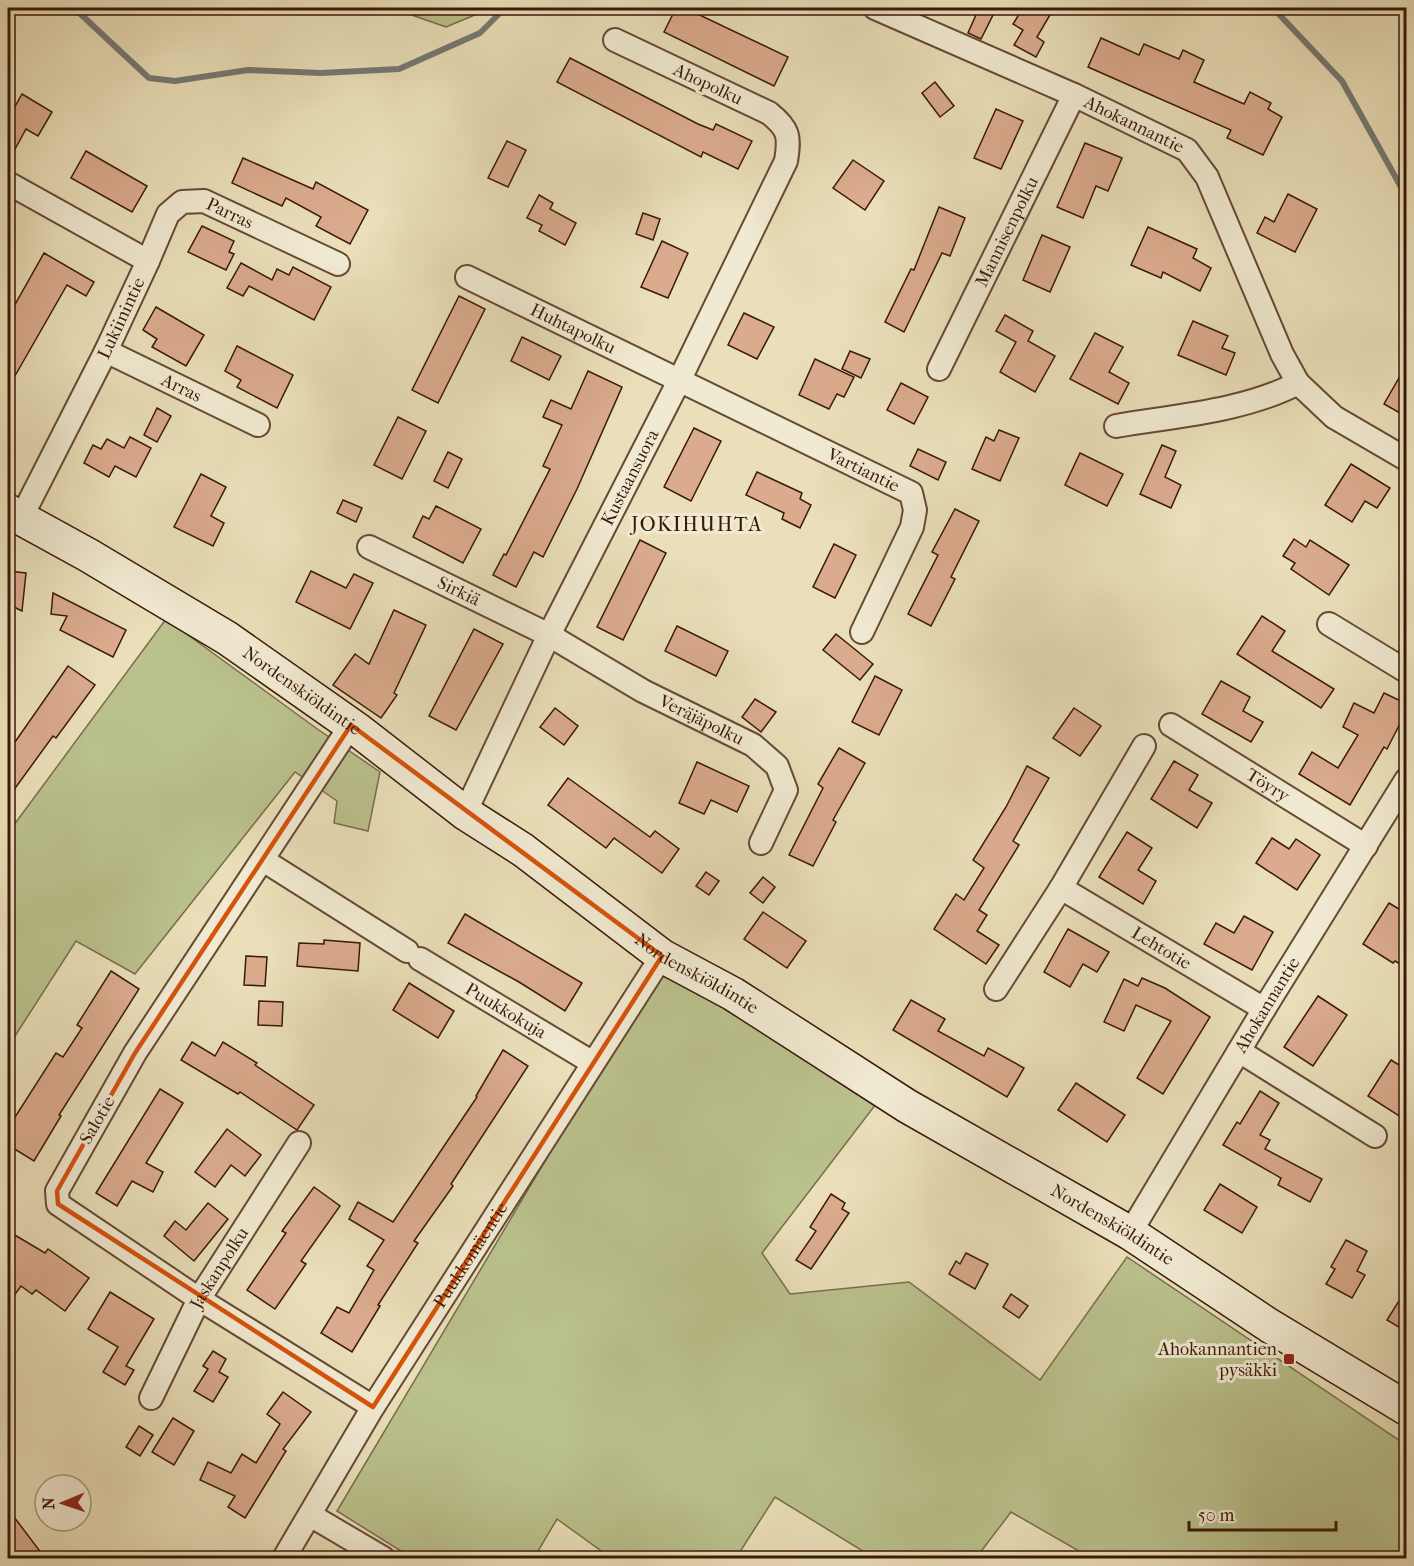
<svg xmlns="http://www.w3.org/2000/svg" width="1414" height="1566" font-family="'IM FELL French Canon',serif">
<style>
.green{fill:#bac18d;stroke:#7a6d4b;stroke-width:1.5}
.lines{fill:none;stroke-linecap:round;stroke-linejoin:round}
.stream{stroke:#757a74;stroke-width:6}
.building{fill:#daab8d;stroke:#3a1909;stroke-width:1.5}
.minor-casing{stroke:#664a35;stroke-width:26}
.secondary-casing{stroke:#3a1909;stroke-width:36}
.minor{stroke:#f1ead2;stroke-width:22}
.secondary{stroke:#f1ead2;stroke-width:33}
.marked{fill:none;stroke:#d7530c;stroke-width:4.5;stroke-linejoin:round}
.poi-dot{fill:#8f2418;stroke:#f1ead2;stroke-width:2}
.labels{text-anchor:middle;stroke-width:6;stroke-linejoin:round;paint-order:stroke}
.street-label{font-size:18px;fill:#3a1909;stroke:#f1ead2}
.poi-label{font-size:18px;fill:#3a1909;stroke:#f1ead2;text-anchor:end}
.neighbourhood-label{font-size:20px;letter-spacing:1.5px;fill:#3a1909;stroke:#f1ead2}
</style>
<rect width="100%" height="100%" fill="#eadfb9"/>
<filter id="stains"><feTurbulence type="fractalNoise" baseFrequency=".00333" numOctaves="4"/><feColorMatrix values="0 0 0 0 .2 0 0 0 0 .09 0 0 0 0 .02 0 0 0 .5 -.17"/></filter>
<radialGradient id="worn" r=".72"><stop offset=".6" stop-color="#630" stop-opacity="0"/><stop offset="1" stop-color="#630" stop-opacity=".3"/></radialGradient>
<g class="green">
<polygon points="397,8 486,8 482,12 446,27 403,12"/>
<polygon points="166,619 316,728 380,772 368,831 334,823 337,801 295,772 135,974 76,941 8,1047 8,833"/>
<polygon points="661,966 876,1104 762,1253 790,1294 909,1282 1040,1380 1127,1257 1406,1445 1406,1558 1091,1558 1011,1512 976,1558 874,1558 775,1497 736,1558 611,1558 557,1519 534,1558 412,1558 337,1511"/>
</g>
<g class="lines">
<g class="stream">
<polyline points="74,8 149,78 175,81 248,70 321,73 399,69 480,33 505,8"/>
<polyline points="1273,8 1342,81 1406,196"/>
</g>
</g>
<g class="building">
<polygon points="676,8 685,8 788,57 774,86 664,32"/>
<polygon points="979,8 993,15 981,39 968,33"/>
<polygon points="1023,8 1054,8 1037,37 1044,42 1036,57 1014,45 1023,30 1013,24"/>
<polygon points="1101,38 1139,55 1144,44 1179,59 1183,50 1204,60 1194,82 1244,104 1250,92 1271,103 1268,109 1282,117 1263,155 1227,138 1231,130 1088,67"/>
<polygon points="570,58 698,124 713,130 716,124 752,141 738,169 703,152 701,157 557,82"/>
<polygon points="935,82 954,106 940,117 922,93"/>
<polygon points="22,94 52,112 38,136 26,129 8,162 8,119"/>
<polygon points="996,109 1023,121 1001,169 974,158"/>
<polygon points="507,141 526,150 508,187 488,178"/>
<polygon points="1085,143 1122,158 1108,191 1096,186 1083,218 1057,207"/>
<polygon points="86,151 147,186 132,212 71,178"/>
<polygon points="243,158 313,189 316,182 368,210 350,244 316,226 321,217 286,198 282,206 232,183"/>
<polygon points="853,160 884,181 865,210 833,188"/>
<polygon points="1288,194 1317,209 1295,252 1257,233 1265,217 1274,222"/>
<polygon points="539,195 553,203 550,209 576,223 565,245 539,231 542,225 527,218"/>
<polygon points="939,207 965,218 950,256 942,253 904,332 885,322 911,269 914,270"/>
<polygon points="643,213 660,219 653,240 636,234"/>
<polygon points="202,226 234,241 229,252 234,254 226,270 188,252"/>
<polygon points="1148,227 1197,249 1193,258 1211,268 1200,291 1163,272 1161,278 1131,265"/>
<polygon points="1042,235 1070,247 1050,292 1023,280"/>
<polygon points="662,241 688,253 668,298 641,287"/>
<polygon points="44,253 94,282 86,296 67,285 8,388 8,317"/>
<polygon points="241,263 272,280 277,269 289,275 293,267 331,287 314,320 249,286 243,296 227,288"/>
<polygon points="459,296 485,309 438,403 412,390"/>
<polygon points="156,307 204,335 186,366 152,347 157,339 143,330"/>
<polygon points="744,313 774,327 757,359 728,345"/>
<polygon points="1005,315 1033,331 1028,341 1055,356 1035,392 1000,372 1016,342 996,331"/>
<polygon points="1193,321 1228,336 1222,348 1235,353 1226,375 1178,355"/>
<polygon points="1095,333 1123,347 1109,372 1129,383 1118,404 1070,379"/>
<polygon points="522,337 561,356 549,380 511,361"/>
<polygon points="237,346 293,375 277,408 237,387 241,380 225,371"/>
<polygon points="850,351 870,359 861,378 842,369"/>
<polygon points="815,359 854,377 844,397 837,394 829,409 799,395"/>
<polygon points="1407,364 1407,417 1384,404"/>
<polygon points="588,371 622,387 577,489 543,557 534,552 516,587 493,575 504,554 506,555 550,469 543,466 562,425 543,417 551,400 571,409"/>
<polygon points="901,383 928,397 914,424 887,410"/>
<polygon points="157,408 171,416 157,442 144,435"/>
<polygon points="398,417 426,431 402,479 374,465"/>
<polygon points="694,428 721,441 691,501 664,487"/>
<polygon points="999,430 1019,438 1000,481 972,469 986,437 994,441"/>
<polygon points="130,437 151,448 136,477 115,466 109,477 84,463 93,445 101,449 107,439 124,448"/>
<polygon points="1162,445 1176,451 1165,477 1181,485 1171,508 1140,494"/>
<polygon points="918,449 946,462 938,480 910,466"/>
<polygon points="448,452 462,459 448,488 434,481"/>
<polygon points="1080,453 1123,474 1107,506 1065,485"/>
<polygon points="1351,464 1390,488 1377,508 1365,501 1352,522 1325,505"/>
<polygon points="757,472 802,493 800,499 811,505 800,528 782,519 784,513 746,495"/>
<polygon points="201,474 226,487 211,516 224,523 213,546 174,527"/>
<polygon points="343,500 362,508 356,522 337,513"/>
<polygon points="436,506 481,529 463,563 413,537 423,516 429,519"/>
<polygon points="955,509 979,521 951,577 955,579 931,626 908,614 938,555 932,552"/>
<polygon points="1294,539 1306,547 1310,540 1349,565 1329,595 1291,569 1295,563 1283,556"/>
<polygon points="640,540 666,553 623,640 597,627"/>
<polygon points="834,544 856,555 835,598 813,587"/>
<polygon points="8,571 26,573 22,611 8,604"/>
<polygon points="311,571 346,588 354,574 373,583 350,629 296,602"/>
<polygon points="53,593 126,630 113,657 60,630 67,616 51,614"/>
<polygon points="394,610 426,625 394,693 397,695 381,718 333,685 355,654 369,664"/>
<polygon points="1262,616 1285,631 1272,651 1334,689 1321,708 1237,654"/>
<polygon points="677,626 728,651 716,676 665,651"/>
<polygon points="474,629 503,644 456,730 429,716"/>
<polygon points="836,634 873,664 860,680 823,650"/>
<polygon points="68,666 95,685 56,738 53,736 8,798 8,752"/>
<polygon points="875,676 902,690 879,735 852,722"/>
<polygon points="1221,681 1250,697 1243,711 1263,722 1251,742 1202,714"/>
<polygon points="1384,693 1407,704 1407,710 1387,749 1384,747 1350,805 1299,774 1312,752 1338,768 1358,735 1343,727 1354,703 1374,713"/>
<polygon points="755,699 776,712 761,732 742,717"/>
<polygon points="555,708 578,726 564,745 540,727"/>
<polygon points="1074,708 1101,726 1080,756 1053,738"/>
<polygon points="839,748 865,763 833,820 836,822 813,866 789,855 823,788 818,784"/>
<polygon points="1174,761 1198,775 1189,790 1212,803 1197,828 1151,799"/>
<polygon points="697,762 749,786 737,812 711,800 704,814 679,803"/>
<polygon points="1027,766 1049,778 1013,841 1019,845 979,910 987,915 977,931 999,945 986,964 934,929 956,894 964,900 984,868 973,860 1006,807"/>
<polygon points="568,778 650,837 655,831 679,849 662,873 614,838 606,848 548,805"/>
<polygon points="1127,832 1152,848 1138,870 1156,881 1143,904 1099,877"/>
<polygon points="1272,838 1289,849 1296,839 1320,855 1297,890 1256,863"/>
<polygon points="706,872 719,881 709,895 696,886"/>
<polygon points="763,877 775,887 763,903 750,893"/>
<polygon points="1389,903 1407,914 1407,968 1395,961 1393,963 1363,944"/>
<polygon points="763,912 806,941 787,968 744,939"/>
<polygon points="465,914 582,983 565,1011 519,982 448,943"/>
<polygon points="1244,916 1273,932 1252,970 1204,944 1216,923 1234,933"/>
<polygon points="1068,929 1109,952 1097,972 1083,964 1070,987 1044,972"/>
<polygon points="324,940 360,943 358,971 297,966 299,943 324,944"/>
<polygon points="246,956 267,957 265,986 244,985"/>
<polygon points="111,971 139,989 59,1115 61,1116 34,1161 8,1145 8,1128 56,1053 63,1057 82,1028 77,1025"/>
<polygon points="1142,978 1165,988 1210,1017 1163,1094 1137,1078 1171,1021 1136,1005 1124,1031 1104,1022 1124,979 1138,986"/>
<polygon points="409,983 454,1011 438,1038 393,1010"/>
<polygon points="1318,996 1347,1015 1313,1066 1284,1047"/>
<polygon points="911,1000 945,1019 938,1031 984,1056 988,1048 1024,1068 1007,1097 893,1030"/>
<polygon points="259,1001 283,1002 282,1026 258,1025"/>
<polygon points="192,1042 215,1056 223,1042 257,1063 255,1065 314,1105 297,1130 240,1092 238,1094 181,1060"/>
<polygon points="503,1050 528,1066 451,1184 453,1186 414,1241 418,1243 378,1305 380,1306 352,1352 321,1333 337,1307 349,1313 374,1270 367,1266 384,1240 349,1219 358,1202 393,1222 477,1097 476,1096"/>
<polygon points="1391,1060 1407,1070 1407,1121 1368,1096"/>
<polygon points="1076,1083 1125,1115 1107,1142 1058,1110"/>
<polygon points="160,1089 183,1103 146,1163 163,1172 153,1192 132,1181 117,1206 96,1193"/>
<polygon points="1260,1091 1279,1103 1260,1135 1270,1140 1265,1149 1322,1179 1310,1202 1278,1185 1281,1178 1223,1145 1237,1122 1240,1124"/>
<polygon points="227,1129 261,1155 245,1176 231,1165 215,1187 195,1172"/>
<polygon points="1220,1184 1257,1207 1242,1233 1204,1210"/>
<polygon points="314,1187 340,1206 301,1261 306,1264 275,1309 247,1290 286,1233 282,1231"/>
<polygon points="831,1194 845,1203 842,1209 849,1213 811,1269 796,1260 816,1231 810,1227"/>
<polygon points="208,1203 228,1219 194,1261 164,1236 175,1221 186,1230"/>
<polygon points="8,1231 45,1253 48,1249 89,1278 65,1311 36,1290 32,1294 21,1286 8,1304"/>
<polygon points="1346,1240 1367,1251 1357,1271 1365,1275 1352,1298 1326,1284 1335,1269 1331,1267"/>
<polygon points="966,1253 988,1264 975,1289 949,1274 956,1261 960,1264"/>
<polygon points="1407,1288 1407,1332 1387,1320"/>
<polygon points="110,1292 154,1319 126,1366 134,1370 125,1385 103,1372 118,1347 88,1329"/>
<polygon points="1011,1294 1028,1306 1019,1318 1003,1307"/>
<polygon points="213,1351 226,1359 219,1372 228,1377 213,1402 194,1391 208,1369 203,1366"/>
<polygon points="283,1392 311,1412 283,1449 286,1451 245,1518 228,1507 235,1496 200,1480 208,1462 231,1473 242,1454 256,1463 280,1424 267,1414"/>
<polygon points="173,1418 194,1431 174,1465 152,1452"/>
<polygon points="139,1426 153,1435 140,1456 126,1447"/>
<polygon points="8,1509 45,1558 8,1558"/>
</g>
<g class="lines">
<g class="minor-casing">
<g id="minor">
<path id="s1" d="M875,8L1074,95L1187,150L1207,177L1282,354L1298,383L1334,417L1406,459"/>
<polyline points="8,183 148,261 106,351 21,518"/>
<path id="s2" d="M148,261L168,214L182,202L204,201L338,264"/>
<path id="s3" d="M467,277L911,493L915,510L912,527L862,632"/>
<path id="s4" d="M106,351L258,425"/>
<path id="s5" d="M939,369L1074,95"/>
<path d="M1116,426C1175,416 1245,411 1298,383"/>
<path id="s6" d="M369,547L549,635L643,691L753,745L777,766L786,790L761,843"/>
<polyline points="1329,624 1406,671"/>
<polyline points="351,725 135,1053 57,1191 58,1204 199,1299 373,1407"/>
<path id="s7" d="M1171,725L1366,846"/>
<path id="s8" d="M465,813L549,635L680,379L786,161C790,136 789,129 769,113L615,40"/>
<polyline points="263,860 407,951"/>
<path id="s9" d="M1061,888L1264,1009"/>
<path id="s10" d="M420,959L593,1063"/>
<polyline points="996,989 1061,888 1144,746"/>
<polyline points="1239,1051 1375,1136"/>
<path id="s11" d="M1130,1233L1264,1009L1406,780"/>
<path id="s12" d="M151,1398L199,1299L299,1143"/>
<polyline points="310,1515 383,1558"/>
<path id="s13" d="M284,1558L373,1407L662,956"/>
</g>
</g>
<g class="secondary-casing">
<g id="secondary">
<path id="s14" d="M8,511L88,555L227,638L358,730L465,813L523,850L662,956L733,994L907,1106L1130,1233L1270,1326L1406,1408"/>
</g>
</g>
<use href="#minor" class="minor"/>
<use href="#secondary" class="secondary"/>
</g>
<path class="marked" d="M351,725L662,956L373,1407L58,1204L57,1191L135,1053Z"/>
<rect class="poi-dot" x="1283" y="1353" width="12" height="12" rx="3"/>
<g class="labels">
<g class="street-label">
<text transform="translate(708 84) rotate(25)" y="6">Ahopolku</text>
<text dy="6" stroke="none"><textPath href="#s1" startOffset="284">Ahokannantie</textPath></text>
<text dy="6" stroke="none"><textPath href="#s2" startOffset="120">Parras</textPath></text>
<text dy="6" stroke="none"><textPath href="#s5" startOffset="153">Mannisenpolku</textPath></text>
<text transform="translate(121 318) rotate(-65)" y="6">Lukiinintie</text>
<text dy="6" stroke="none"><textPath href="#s3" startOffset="118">Huhtapolku</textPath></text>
<text dy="6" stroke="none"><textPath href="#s4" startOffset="84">Arras</textPath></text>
<text dy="6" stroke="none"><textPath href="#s3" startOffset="441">Vartiantie</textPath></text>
<text dy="6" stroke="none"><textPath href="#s8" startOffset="374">Kustaansuora</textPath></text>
<text dy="6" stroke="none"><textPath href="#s6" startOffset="100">Sirkiä</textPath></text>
<text dy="6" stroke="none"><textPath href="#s14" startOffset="345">Nordenskiöldintie</textPath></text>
<text dy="6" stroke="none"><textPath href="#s6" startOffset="375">Veräjäpolku</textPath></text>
<text dy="6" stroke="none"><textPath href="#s7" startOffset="114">Töyry</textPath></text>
<text dy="6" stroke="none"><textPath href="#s9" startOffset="117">Lehtotie</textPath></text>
<text dy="6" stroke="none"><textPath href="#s14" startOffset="831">Nordenskiöldintie</textPath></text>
<text dy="6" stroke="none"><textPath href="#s11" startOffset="266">Ahokannantie</textPath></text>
<text dy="6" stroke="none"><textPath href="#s10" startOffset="100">Puukkokuja</textPath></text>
<text transform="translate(97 1120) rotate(-60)" y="6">Salotie</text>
<text dy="6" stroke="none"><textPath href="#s14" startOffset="1317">Nordenskiöldintie</textPath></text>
<text dy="6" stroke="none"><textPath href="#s13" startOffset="356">Puukkomäentie</textPath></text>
<text dy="6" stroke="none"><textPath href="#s12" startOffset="147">Jaskanpolku</textPath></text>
</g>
<g class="poi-label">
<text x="1277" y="1355">Ahokannantien<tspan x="1277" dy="21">pysäkki</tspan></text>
</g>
<g class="neighbourhood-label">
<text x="697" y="531">JOKIHUHTA</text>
</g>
</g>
<rect width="1414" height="1566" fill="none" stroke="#eadfb9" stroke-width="30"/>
<rect x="9" y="9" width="1396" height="1548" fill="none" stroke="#3a1909" stroke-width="3"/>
<rect x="15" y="15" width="1384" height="1536" fill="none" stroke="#3a1909" stroke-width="1.5"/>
<g transform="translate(63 1503) rotate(268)"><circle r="28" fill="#f1ead2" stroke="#a89682" stroke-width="1.5"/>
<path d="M0-4.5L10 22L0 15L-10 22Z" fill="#8f2418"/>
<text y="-9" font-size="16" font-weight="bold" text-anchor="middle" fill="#3a1909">N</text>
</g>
<path d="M1189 1521v9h147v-9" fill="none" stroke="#3a1909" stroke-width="3"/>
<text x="1198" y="1521" font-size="18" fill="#3a1909" stroke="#f1ead2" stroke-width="4.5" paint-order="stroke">50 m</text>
<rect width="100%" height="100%" filter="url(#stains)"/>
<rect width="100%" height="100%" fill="url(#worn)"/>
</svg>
